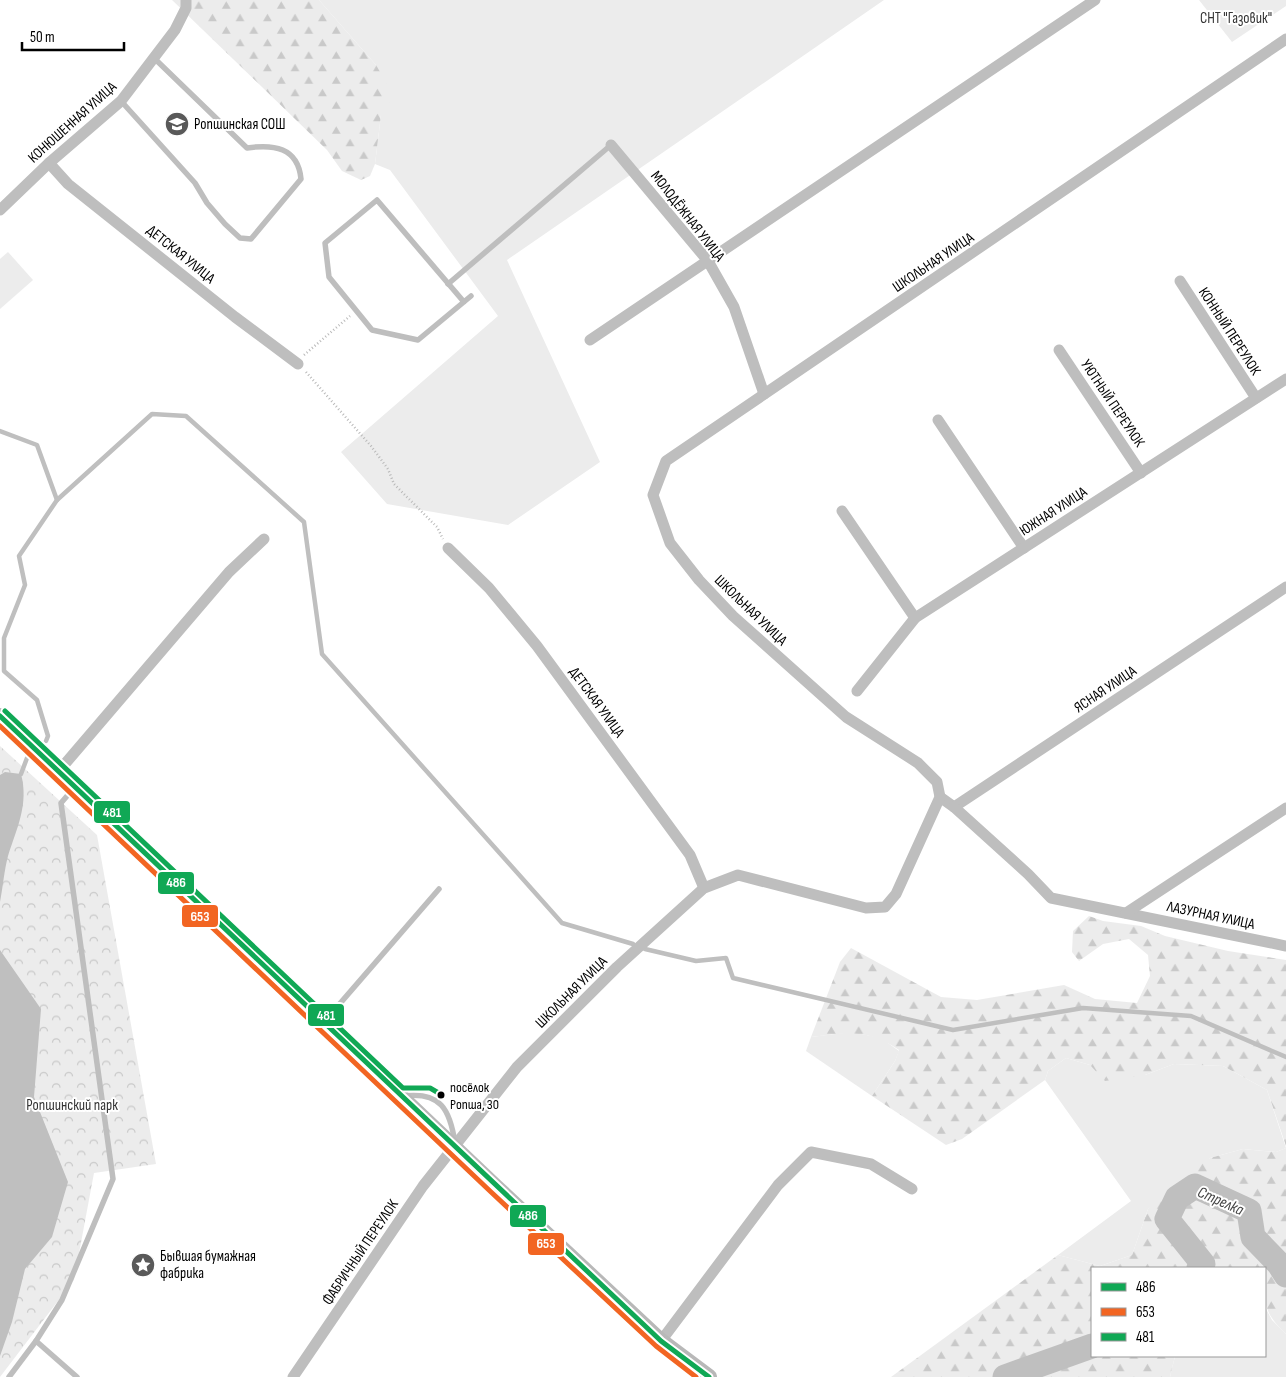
<svg xmlns="http://www.w3.org/2000/svg" width="1286" height="1377" font-family="'Sofia Sans Condensed',sans-serif">
<style>
.green{fill:#ececec}
.forest{fill:url(#forest-firs)}
.park{fill:url(#park-crowns)}
.water{fill:#bfbfbf}
.lines{fill:none;stroke-linecap:round;stroke-linejoin:round}
.stream{stroke:#bfbfbf;stroke-width:4.5}
.river{stroke:#bfbfbf;stroke-width:25}
.path{stroke:#b9b9b9;stroke-width:2.5;stroke-dasharray:1 2.5;stroke-linecap:butt}
.lane{stroke:#bebebe;stroke-width:5.5}
.street{stroke:#bebebe;stroke-width:11}
.secondary{stroke:#b8b8b8;stroke-width:16}
.bus-1-casing{stroke:#fff;stroke-width:9}
.bus-2-casing{stroke:#fff;stroke-width:9}
.bus-3-casing{stroke:#fff;stroke-width:9}
.bus-1{stroke:#10a855;stroke-width:5}
.bus-2{stroke:#f26522;stroke-width:5}
.bus-3{stroke:#10a855;stroke-width:5}
.bus-dot{fill:#000;stroke:#fff;stroke-width:2}
.labels{text-anchor:middle;stroke-width:4;stroke-linejoin:round;paint-order:stroke}
.bus-label{font-size:14px;fill:#000;stroke:#fff;text-anchor:start}
.park-label{font-size:15px;fill:#333;stroke:#fff}
.street-label{font-size:15px;fill:#000;stroke:#fff}
.poi-label{font-size:15px;fill:#000;stroke:#fff;text-anchor:start}
.water-label{font-size:16px;font-style:italic;fill:#444;stroke:#fff}
.line-badge{stroke:#fff;stroke-width:2}
.badge-label{font-size:14px;text-anchor:middle;font-weight:bold;fill:#fff}
</style>
<defs>
<pattern id="forest-firs" width="22" height="20" patternUnits="userSpaceOnUse" patternTransform="scale(1.25)"><rect width="22" height="20" fill="#ececec"/><path d="M5 1l3.5 6h-7zM16 11l3.5 6h-7z" fill="#c9c9c9"/></pattern>
<pattern id="park-crowns" width="20" height="18" patternUnits="userSpaceOnUse" patternTransform="scale(1.25)"><rect width="20" height="18" fill="#ececec"/><path d="M2 6a3 3 0 1 1 6 0M12 15a3 3 0 1 1 6 0" fill="none" stroke="#c9c9c9"/></pattern>
</defs>
<rect width="100%" height="100%" fill="#fff"/>
<g class="green">
<polygon points="319,0 884,0 507,260 600,462 508,525 387,504 341,452 498,316 390,170 375,164 381,115 376,65"/>
<polygon points="1199,0 1286,0 1286,6 1232,42"/>
<polygon points="8,252 33,280 0,309 0,259"/>
<polygon points="852,1032 881,1038 899,1051 895,1061 872,1096 806,1051 811,1037"/>
<polygon points="1066,1058 1090,1065 1145,1075 1174,1064 1223,1066 1267,1090 1286,1148 1276,1152 1243,1149 1210,1158 1148,1209 1132,1255 1100,1266 1058,1255 1131,1201 1045,1080 1048,1071"/>
<polygon points="1265,1307 1272,1320 1286,1334 1286,1377 1170,1377 1175,1356 1265,1356"/>
</g>
<g class="forest">
<polygon points="172,0 319,0 376,65 394,96 381,115 375,164 370,176 361,180 342,171 327,150"/>
<path d="M1089,916L1103,921L1141,926L1165,936L1228,951L1286,960V1146L1267,1090L1223,1066L1174,1064L1145,1075L1105,1081L1090,1065L1066,1058L1048,1071L1045,1080L962,1139L946,1145L872,1096L895,1061L899,1050C866,1028 848,1033 811,1037L840,962L851,948L941,997L977,1000L1064,985L1095,999L1137,1003L1150,976L1148,955L1129,939L1103,944L1079,961L1072,952L1073,931Z"/>
<path d="M1286,1148V1334C1260,1309 1265,1301 1265,1268H1092V1356H1175L1170,1377H891L1058,1255L1100,1266L1132,1255L1148,1209L1170,1179L1210,1158L1243,1149L1276,1152Z"/>
</g>
<polygon class="park" points="0,746 97,835 156,1164 94,1173 74,1280 0,1377"/>
<g class="water">
<path d="M5,772L21,774C29,804 17,828 8,856C4,871 3,887 0,902V775Z"/>
<polygon points="0,950 41,1009 34,1097 68,1182 52,1237 25,1269 12,1322 0,1356"/>
</g>
<g class="lines">
<g class="stream">
<polyline points="0,431 37,445 57,500 152,414 186,416 304,522 322,654 562,923 633,944"/>
<polyline points="46,741 48,736 37,700 4,671 4,638 25,585 19,556 57,500"/>
<polyline points="21,774 27,758"/>
<polyline points="645,949 696,961 726,958 733,978 953,1030 1083,1008 1191,1016 1286,1057"/>
</g>
<g class="river">
<polyline points="1199,1268 1203,1264 1167,1219 1177,1198 1195,1186 1249,1211 1253,1237 1279,1264 1286,1275"/>
<polyline points="1005,1377 1092,1346"/>
</g>
<g class="path">
<polyline points="304,355 350,316"/>
<polyline points="306,372 371,446 388,469 394,484 437,527 443,539"/>
</g>
<g class="lane">
<path d="M121,101L195,183L207,203L225,224L240,238L251,239L301,179C298,147 273,144 247,148L155,59"/>
<polyline points="448,284 611,145"/>
<polyline points="464,302 377,200 325,243 329,277 372,330 418,340 471,296"/>
<polyline points="324,1022 439,889"/>
<path d="M403,1096C441,1091 450,1110 455,1143"/>
<polyline points="36,1341 77,1377"/>
<polyline points="9,1377 36,1341 62,1300 113,1179 61,803 73,789"/>
</g>
<g class="street">
<polyline points="611,145 708,261 734,307 764,394"/>
<polyline points="49,163 68,184 235,317 298,364"/>
<polyline points="0,210 49,163 121,101 175,30 186,8 186,0"/>
<polyline points="1180,281 1256,398"/>
<polyline points="590,340 1095,0"/>
<polyline points="1059,350 1141,473"/>
<polyline points="938,420 1024,548"/>
<polyline points="842,511 915,618"/>
<polyline points="448,548 489,588 537,646 690,855 704,888"/>
<polyline points="857,691 915,618 1286,379"/>
<polyline points="58,772 229,572 264,539"/>
<polyline points="940,797 954,807 1286,587"/>
<polyline points="954,807 1028,874 1051,898 1286,946"/>
<polyline points="1126,913 1286,808"/>
<polyline points="661,1341 778,1185 811,1152 871,1164 912,1189"/>
<polyline points="293,1377 423,1186 517,1067 617,967 704,888 738,875 866,908 885,907 896,894 940,797 937,782 918,763 846,717 733,616 699,580 670,543 653,495 666,461 1286,39"/>
</g>
<polyline class="secondary" points="0,716 496,1187 661,1341 709,1377"/>
<g class="bus-1-casing">
<polyline id="bus-1" points="0,716 661,1341 709,1377"/>
</g>
<g class="bus-2-casing">
<polyline id="bus-2" points="0,726 491,1192 656,1346 696,1377"/>
</g>
<g class="bus-3-casing">
<polyline id="bus-3" points="5,711 403,1088 430,1088 442,1095"/>
</g>
<use href="#bus-1" class="bus-1"/>
<use href="#bus-2" class="bus-2"/>
<use href="#bus-3" class="bus-3"/>
</g>
<defs>
<g id="school-disc" transform="scale(1.25)"><circle r="9.5" fill="#595959" stroke="#fff"/><path d="M0-5L7-2L0 1L-7-2ZM-4 1L0 2.5L4 1V4Q0 6-4 4Z" fill="#fff"/></g>
<g id="sight-disc" transform="scale(1.25)"><circle r="9.5" fill="#595959" stroke="#fff"/><path d="M0-6L1.8-2.2L6-1.7L2.9 1.2L3.7 5.4L0 3.3L-3.7 5.4L-2.9 1.2L-6-1.7L-1.8-2.2Z" fill="#fff"/></g>
</defs>
<g fill-rule="evenodd">
<use href="#school-disc" x="177" y="124"/>
<use href="#sight-disc" x="143" y="1265"/>
</g>
<circle class="bus-dot" cx="441" cy="1095" r="4.5"/>
<g class="labels">
<g class="bus-label">
<text x="450" y="1092">посёлок<tspan x="450" dy="17">Ропша, 30</tspan></text>
</g>
<g class="park-label">
<text x="1236" y="23">СНТ "Газовик"</text>
<text x="72" y="1110">Ропшинский парк</text>
</g>
<g class="street-label">
<text transform="translate(72 122) rotate(-42)" y="5">КОНЮШЕННАЯ УЛИЦА</text>
<text transform="translate(688 216) rotate(52)" y="5">МОЛОДЁЖНАЯ УЛИЦА</text>
<text transform="translate(181 254) rotate(39)" y="5">ДЕТСКАЯ УЛИЦА</text>
<text transform="translate(933 262) rotate(-34)" y="5">ШКОЛЬНАЯ УЛИЦА</text>
<text transform="translate(1230 331) rotate(57)" y="5">КОННЫЙ ПЕРЕУЛОК</text>
<text transform="translate(1113 403) rotate(56)" y="5">УЮТНЫЙ ПЕРЕУЛОК</text>
<text transform="translate(1053 511) rotate(-33)" y="5">ЮЖНАЯ УЛИЦА</text>
<text transform="translate(751 610) rotate(44)" y="5">ШКОЛЬНАЯ УЛИЦА</text>
<text transform="translate(1105 689) rotate(-34)" y="5">ЯСНАЯ УЛИЦА</text>
<text transform="translate(597 702) rotate(54)" y="5">ДЕТСКАЯ УЛИЦА</text>
<text transform="translate(1211 915) rotate(12)" y="5">ЛАЗУРНАЯ УЛИЦА</text>
<text transform="translate(571 992) rotate(-45)" y="5">ШКОЛЬНАЯ УЛИЦА</text>
<text transform="translate(360 1252) rotate(-56)" y="5">ФАБРИЧНЫЙ ПЕРЕУЛОК</text>
</g>
<g class="poi-label">
<text x="194" y="129">Ропшинская СОШ</text>
<text x="160" y="1261">Бывшая бумажная<tspan x="160" dy="17">фабрика</tspan></text>
</g>
<g class="water-label">
<text transform="translate(1221 1200) rotate(24)" y="6">Стрелка</text>
</g>
</g>
<g class="line-badge">
<rect x="93" y="800" width="38" height="24" rx="5" fill="#10a855"/>
<rect x="157" y="871" width="38" height="24" rx="5" fill="#10a855"/>
<rect x="181" y="904" width="38" height="24" rx="5" fill="#f26522"/>
<rect x="307" y="1003" width="38" height="24" rx="5" fill="#10a855"/>
<rect x="509" y="1204" width="38" height="24" rx="5" fill="#10a855"/>
<rect x="527" y="1232" width="38" height="24" rx="5" fill="#f26522"/>
</g>
<g class="badge-label">
<text x="112" y="817">481</text>
<text x="176" y="887">486</text>
<text x="200" y="921">653</text>
<text x="326" y="1020">481</text>
<text x="528" y="1220">486</text>
<text x="546" y="1248">653</text>
</g>
<rect x="1091" y="1267" width="175" height="90" fill="#ffffff" stroke="#999999"/>
<rect x="1101" y="1283" width="25" height="8" fill="#10a855" stroke="#999999"/>
<text x="1136" y="1292" font-size="15" fill="#000000">486</text>
<rect x="1101" y="1308" width="25" height="8" fill="#f26522" stroke="#999999"/>
<text x="1136" y="1317" font-size="15" fill="#000000">653</text>
<rect x="1101" y="1333" width="25" height="8" fill="#10a855" stroke="#999999"/>
<text x="1136" y="1342" font-size="15" fill="#000000">481</text>
<path d="M22 42v8h102v-8" fill="none" stroke="#000000" stroke-width="2.5"/>
<text x="30" y="42" font-size="15" fill="#000000" stroke="#ffffff" stroke-width="4" paint-order="stroke">50 m</text>
</svg>
